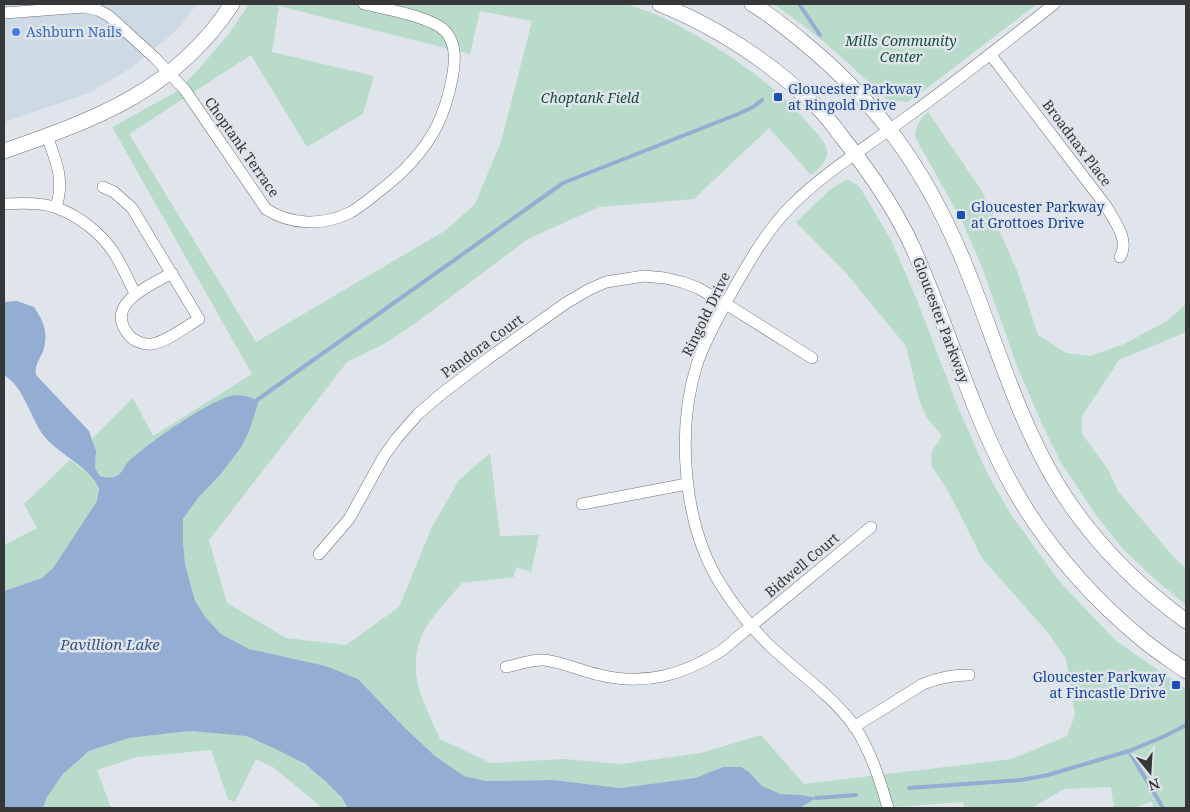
<svg xmlns="http://www.w3.org/2000/svg" width="1190" height="812" font-family="'Noto Serif',serif">
<style>
.built{fill:#cdd9e4}
.green{fill:#b9dbc9;fill-rule:evenodd}
.water{fill:#94add2}
.lines{fill:none;stroke-linecap:round;stroke-linejoin:round}
.stream{stroke:#94add2;stroke-width:4}
.street-casing{stroke:#6e7479;stroke-width:12}
.secondary-casing{stroke:#6e7479;stroke-width:16}
.street{stroke:#fff;stroke-width:11}
.secondary{stroke:#fff;stroke-width:15}
.shop-dot{fill:#3f7fe0;stroke:#dfe5eb;stroke-width:2}
.transit-dot{fill:#1a4fb4;stroke:#dfe5eb;stroke-width:2}
.labels{text-anchor:middle;stroke-width:5;stroke-linejoin:round;paint-order:stroke}
.shop-label{font-size:14px;fill:#366cbe;stroke:#dfe5eb;text-anchor:start}
.park-label{font-size:14px;font-style:italic;fill:#165039;stroke:#dfe5eb}
.transit-label{font-size:14px;fill:#164399;stroke:#dfe5eb;text-anchor:start}
.street-label{font-size:14px;fill:#353739;stroke:#dfe5eb}
.water-label{font-size:15px;font-style:italic;fill:#325484;stroke:#dfe5eb}
</style>
<rect width="100%" height="100%" fill="#dfe5eb"/>
<polygon class="built" points="4,4 197,4 177,30 131,68 89,93 4,122"/>
<g class="green">
<path d="M249,4H627C641,9 656,14 670,21C721,48 775,83 812,128C818,135 828,144 827,154C826,163 818,169 811,175L769,128L694,199L599,207L528,239L417,322L384,344L347,362L209,540L227,603L286,638L346,645L399,607L432,527L459,480L490,453L500,536L539,535L531,572L516,567L514,577L462,583C452,595 432,616 425,629C404,671 423,700 440,739L491,763L564,759L621,764L701,753L761,735L804,784L1012,759L1067,736L1075,715L1066,659L1049,634L982,558L947,489L932,467L931,453L942,436L927,418L919,400L906,346L846,273L796,222L831,189L847,179L859,186L891,240L917,300L957,405L986,471L1010,513L1059,581L1116,641L1186,689V808H1154L1151,801L1135,808H1114L1111,787L1064,789L1032,808H964L963,802L882,808H800L816,798L802,795L781,794L762,786L749,772L723,767L695,778L620,788L553,780L486,781L464,776L435,756L405,728L358,679L326,666L249,649L221,634L206,618L195,601L185,564L183,541V519L198,498L220,475L258,404L203,409L154,441L126,464L120,474L110,479L100,476L95,468L96,451L92,439L133,398L153,436L252,374L112,127L176,92L196,72L228,35ZM279,6L470,54L480,11L532,21L501,142L475,204L446,230L256,342L129,134L251,55L307,147L363,114L374,76L272,52Z"/>
<path d="M773,4H1037L922,92L907,102L887,100C852,66 815,31 773,4Z"/>
<path d="M928,112L982,191L1017,271L1038,335L1066,353L1090,356L1124,344L1167,321L1186,304V332L1119,360L1082,416V434L1107,468L1118,491L1176,560L1186,568V605L1157,581L1122,548L1096,515L1060,461L1042,424L1017,366L982,267L962,221L915,137C916,125 920,120 928,112Z"/>
<path d="M70,460C79,467 97,477 98,489C99,492 98,497 97,501L53,568L42,578L4,591V545L37,528L24,504Z"/>
<path d="M190,731C206,732 235,732 249,736C286,749 326,775 348,808H320L319,805L273,767L256,759L235,802L228,799L211,750L137,757L97,770L111,808H43L47,797L63,774L89,751L129,738Z"/>
</g>
<path class="water" d="M17,301L34,307C43,321 48,330 44,348C41,359 34,364 36,375L89,431L96,451L95,468L100,476C107,478 112,479 118,475C123,472 124,466 127,463C145,445 207,402 231,396C240,394 249,397 257,400L258,404L249,431L242,446L220,475L198,498L183,519V541L185,564L195,601L206,618L221,634L249,649L326,666L358,679L405,728L435,756L464,776L486,781L553,780L620,788L695,778L723,767H741L749,772L762,786L781,794L802,795L816,798L800,808H348L341,797L325,781L305,764L278,750L247,736L190,731L129,738L89,751L63,774L47,797L43,808H4V591L42,578L53,568L97,501L99,489C92,468 58,454 44,436C29,416 25,388 4,375V302Z"/>
<g class="lines">
<g class="stream">
<polyline points="799,4 820,35"/>
<polyline points="257,400 563,183 738,114 753,107 762,100"/>
<polyline points="1129,751 1163,808"/>
<polyline points="909,788 1021,780 1048,775 1129,751 1165,736 1186,725"/>
<polyline points="816,798 856,795"/>
</g>
<g class="street-casing">
<g id="street">
<path d="M4,13L84,7L98,10L109,16L155,58L185,90L266,209C290,225 323,226 349,213C359,208 368,200 377,193C401,175 423,153 437,126C444,111 449,95 452,79C455,63 457,45 446,32C433,17 385,9 364,4"/>
<path d="M990,54L1106,206C1115,222 1130,240 1120,257"/>
<path d="M47,136C56,161 65,180 56,207"/>
<path d="M103,187L114,192L132,208L199,319C185,327 168,341 152,344C144,345 133,341 128,334C104,303 151,285 172,273"/>
<path d="M4,204C20,203 42,202 57,208C79,216 101,233 114,253C122,265 128,280 135,293"/>
<polyline points="582,504 687,484"/>
<polyline points="319,554 349,519 384,456 397,438 418,414 440,395 486,360 566,303 588,290 606,282 644,276 665,278 682,282 698,288 726,304 812,358"/>
<path d="M506,667C517,665 532,659 544,660C563,662 581,671 600,675C644,686 683,675 721,651L871,527"/>
<path d="M854,727L923,684C938,678 952,675 969,675"/>
<path d="M888,808C880,780 871,752 855,727C832,695 797,672 769,645C751,627 734,606 721,585C683,525 676,431 697,364C706,338 720,314 733,290C750,260 767,230 792,205C826,171 868,146 907,117C957,81 1006,42 1054,4"/>
</g>
</g>
<g class="secondary-casing">
<g id="secondary">
<path d="M660,4C719,28 774,65 820,110C828,118 835,128 842,137C869,171 895,208 913,248C949,328 971,414 1015,491C1048,548 1092,598 1143,640C1156,651 1172,661 1186,671"/>
<path d="M752,4C770,14 786,28 802,41C878,103 925,169 963,260C994,335 1015,414 1057,484C1090,538 1135,584 1186,621"/>
<path d="M4,151C97,119 176,90 232,4"/>
</g>
</g>
<use href="#street" class="street"/>
<use href="#secondary" class="secondary"/>
</g>
<circle class="shop-dot" cx="16" cy="32" r="5"/>
<g class="transit-dot">
<rect x="773" y="92" width="10" height="10" rx="2.5"/>
<rect x="956" y="210" width="10" height="10" rx="2.5"/>
<rect x="1171" y="680" width="10" height="10" rx="2.5"/>
</g>
<g class="labels">
<g class="shop-label">
<text x="26" y="37">Ashburn Nails</text>
</g>
<g class="park-label">
<text x="901" y="46">Mills Community<tspan x="901" dy="16">Center</tspan></text>
<text x="590" y="103">Choptank Field</text>
</g>
<g class="transit-label">
<text x="788" y="94">Gloucester Parkway<tspan x="788" dy="16">at Ringold Drive</tspan></text>
<text x="971" y="212">Gloucester Parkway<tspan x="971" dy="16">at Grottoes Drive</tspan></text>
<text x="1166" y="682" text-anchor="end">Gloucester Parkway<tspan x="1166" dy="16">at Fincastle Drive</tspan></text>
</g>
<g class="street-label">
<text transform="translate(1077 143) rotate(53)" y="5">Broadnax Place</text>
<text transform="translate(242 147) rotate(55)" y="5">Choptank Terrace</text>
<text transform="translate(706 314) rotate(-64)" y="5">Ringold Drive</text>
<text transform="translate(941 320) rotate(69)" y="5">Gloucester Parkway</text>
<text transform="translate(482 346) rotate(-36)" y="5">Pandora Court</text>
<text transform="translate(802 565) rotate(-40)" y="5">Bidwell Court</text>
</g>
<g class="water-label">
<text x="110" y="650">Pavillion Lake</text>
</g>
</g>
<rect width="1190" height="812" fill="none" stroke="#353739" stroke-width="10"/>
<g transform="translate(1150 772) rotate(162)" stroke="#dfe5eb" stroke-width="4" paint-order="stroke">
<path d="M0-4L9 19L0 12L-9 19Z" fill="#353739"/>
<text y="-8" font-size="14" font-weight="bold" text-anchor="middle" fill="#353739">N</text>
</g>
</svg>
